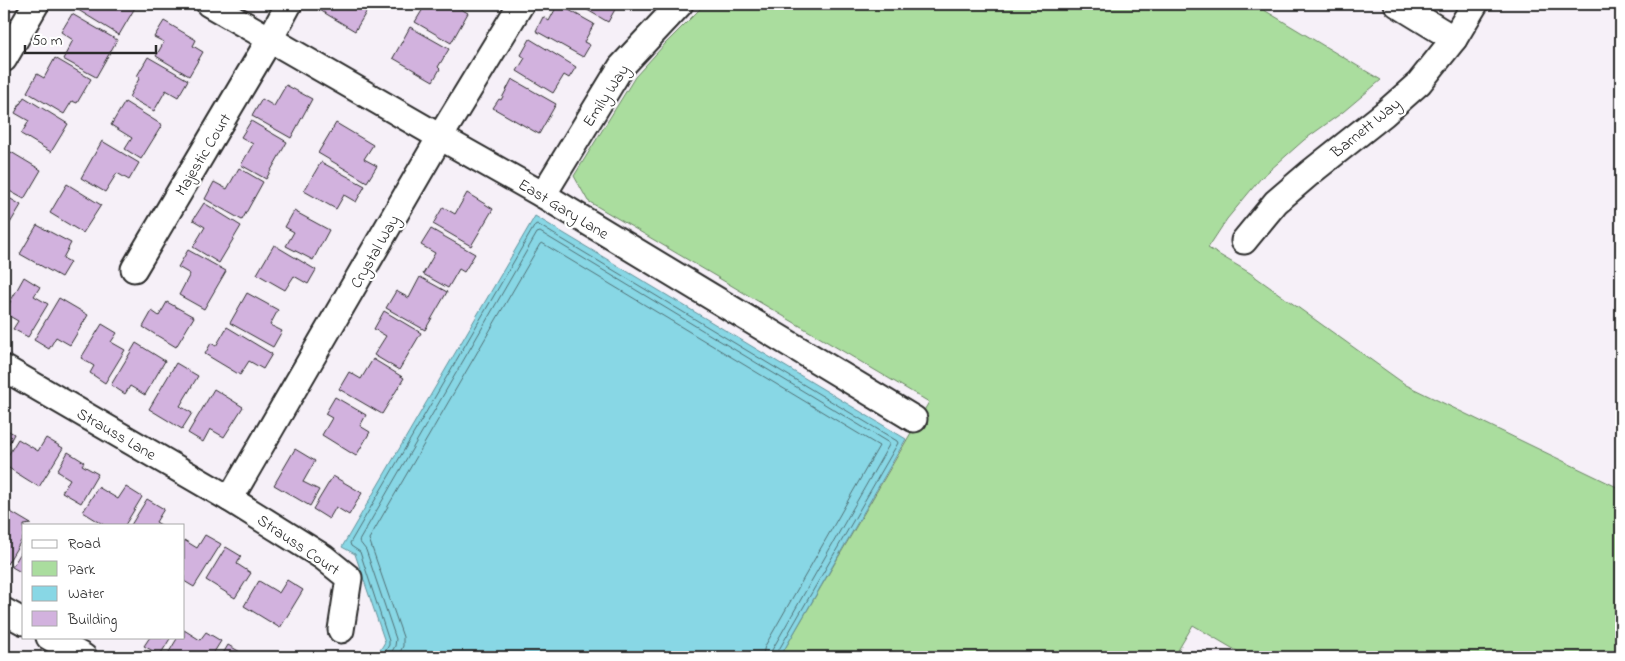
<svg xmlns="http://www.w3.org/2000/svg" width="1625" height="661" font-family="'Indie Flower',sans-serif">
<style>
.green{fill:#aadd9e;stroke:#6a8464}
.water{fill:#88d7e5;stroke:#63929b}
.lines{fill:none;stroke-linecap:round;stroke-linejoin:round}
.shore{stroke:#507075;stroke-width:1}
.building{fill:#d2b2de;stroke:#2b2b2b}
.minor-casing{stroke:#2b2b2b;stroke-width:29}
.minor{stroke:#fff;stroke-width:25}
.labels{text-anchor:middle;stroke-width:4.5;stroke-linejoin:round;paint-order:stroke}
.street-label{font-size:16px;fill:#2b2b2b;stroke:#fff}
</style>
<rect width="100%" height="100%" fill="#f6f0f8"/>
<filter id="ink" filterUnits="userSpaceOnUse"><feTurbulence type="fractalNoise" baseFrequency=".02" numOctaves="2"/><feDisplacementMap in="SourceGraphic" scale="10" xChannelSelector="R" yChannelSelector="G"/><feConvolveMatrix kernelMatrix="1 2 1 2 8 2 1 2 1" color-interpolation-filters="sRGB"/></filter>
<g filter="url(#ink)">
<polygon class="green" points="705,4 1254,4 1381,80 1343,112 1304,140 1261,178 1227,219 1208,248 1250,273 1406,385 1621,489 1621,657 1247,657 1193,625 1174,657 780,657 929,402 588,201 574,176 635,77 665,44"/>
<polygon class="water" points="535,216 906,439 780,657 376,657 385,642 355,554 342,547"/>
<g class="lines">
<g class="shore">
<polyline points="382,657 389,645 389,641 360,552 351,546 350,543 535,225 537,224 897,441 898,443 777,653 776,657"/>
<polyline points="389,657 395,646 396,639 366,550 359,541 537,233 540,232 889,443 889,445 772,650 770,657"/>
<polyline points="398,657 403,646 403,637 369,539 540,244 542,243 879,446 765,646 762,657"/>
</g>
</g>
<g class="building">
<polygon points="78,4 133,4 136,6 119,35 75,8"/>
<polygon points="314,4 371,4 355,31 313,6"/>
<polygon points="426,4 452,4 468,13 451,43 415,22"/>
<polygon points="558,4 594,24 584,42 590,45 583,57 536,31 543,17 549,21"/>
<polygon points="577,4 618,4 608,22"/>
<polygon points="72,14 117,40 96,77 63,59 73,40 61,32"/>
<polygon points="164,21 196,40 193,46 203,52 189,76 156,56 164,42 154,37"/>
<polygon points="410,27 449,49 438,67 440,69 433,81 393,58"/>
<polygon points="530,39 576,67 569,78 564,75 553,93 517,71 525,58 521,55"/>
<polygon points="148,57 188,80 178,97 166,90 154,111 129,97 140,77 137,76"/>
<polygon points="55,58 91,79 77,103 72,101 64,114 27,92 37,74 44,78"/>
<polygon points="512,79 556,104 539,134 493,108 499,99 501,100"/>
<polygon points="286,85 312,99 291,138 252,116 262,99 274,106"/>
<polygon points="24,97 68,124 51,152 21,134 29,121 15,113"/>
<polygon points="125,102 162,125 141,159 125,149 132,138 111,125"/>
<polygon points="251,121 287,142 266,179 241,165 253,144 241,137"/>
<polygon points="336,123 373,145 364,159 377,166 367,182 318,153"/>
<polygon points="102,141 139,163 129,180 117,173 105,192 81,178"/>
<polygon points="11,152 41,170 24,199 4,188 4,166"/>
<polygon points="321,162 365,186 356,202 344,195 336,209 304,191"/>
<polygon points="239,168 263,182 242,220 205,199 214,182 227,189"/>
<polygon points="67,184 101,205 83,233 50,213"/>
<polygon points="467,193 493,209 471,246 433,224 443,207 455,214"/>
<polygon points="4,195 21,205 4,233"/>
<polygon points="204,203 241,226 219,263 193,247 205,227 193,220"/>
<polygon points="294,211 329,230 313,260 286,246 294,232 285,227"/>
<polygon points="37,225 71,243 63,258 70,262 61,277 20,254"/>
<polygon points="431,229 475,254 464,272 459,269 448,288 423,274 435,253 421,245"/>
<polygon points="274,245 316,270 308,284 294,276 285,290 257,274"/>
<polygon points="188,250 226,271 204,309 179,295 190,274 178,267"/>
<polygon points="24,277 40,287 34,296 48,304 28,337 13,329 18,321 4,313"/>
<polygon points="420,277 447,292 425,330 386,308 396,291 409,298"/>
<polygon points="247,293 278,310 270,325 282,331 273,347 230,323"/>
<polygon points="59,298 88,315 70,345 56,337 49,349 34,340"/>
<polygon points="167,302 194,317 176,347 143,327 152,311 159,316"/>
<polygon points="384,311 421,333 399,370 374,355 386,336 374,329"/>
<polygon points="102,324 117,333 111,342 125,350 105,383 90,373 94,366 81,358"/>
<polygon points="227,327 272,354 263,369 249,361 240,375 205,354 211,343 216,346"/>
<polygon points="136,343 165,361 145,395 130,386 125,394 111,385"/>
<polygon points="373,359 404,378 382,414 339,389 349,372 361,379"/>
<polygon points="176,363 198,376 180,406 192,413 182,429 149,409"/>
<polygon points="214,389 243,407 224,437 210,429 203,442 188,433"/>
<polygon points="335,397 366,415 360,426 370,432 356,456 322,435 332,418 325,414"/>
<polygon points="4,428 14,434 4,453"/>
<polygon points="46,438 63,448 39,487 4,465 4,462 18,439 38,451"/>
<polygon points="295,449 315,461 303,482 319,490 310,506 274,485"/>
<polygon points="68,452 84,462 82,465 98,474 81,503 62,492 70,479 57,471"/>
<polygon points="333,476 362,493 349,515 336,507 329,519 313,509"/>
<polygon points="98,487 118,499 126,487 142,497 125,525 104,525 83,512"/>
<polygon points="147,499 164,509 156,522 161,525 131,525"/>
<polygon points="4,508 31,524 24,525 24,536 7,564 4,563"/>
<polygon points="205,535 221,544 194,587 184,581 184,540 197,548"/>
<polygon points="226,547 241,556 237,564 251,573 235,598 206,580"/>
<polygon points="24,548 24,574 12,567"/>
<polygon points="287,580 303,590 280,628 244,606 259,581 279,593"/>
<polygon points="184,630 200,640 206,632 221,641 211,657 166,657 178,637 184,637"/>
<polygon points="150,637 171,637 160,655 144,646"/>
<polygon points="228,645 249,657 221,657"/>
<polygon points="5,649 17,657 4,657"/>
</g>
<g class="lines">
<g class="minor-casing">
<g id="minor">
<polyline points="209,4 440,137 543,195 914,419"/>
<polyline points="1397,4 1454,39"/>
<polyline points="4,59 36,4"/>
<polyline points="543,195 621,67 680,4"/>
<polyline points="1244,241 1276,202 1311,172 1384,114 1419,83 1454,39 1475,4"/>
<polyline points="134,269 270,39 289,4"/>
<polyline points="4,368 230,499 323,557 349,578 341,630"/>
<polyline points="230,499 440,137 521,4"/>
<polyline points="4,611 24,622"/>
<polyline points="49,637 84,657"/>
</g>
</g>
<use href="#minor" class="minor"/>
</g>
</g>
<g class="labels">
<g class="street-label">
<text transform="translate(605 95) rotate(-57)" y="6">Emily Way</text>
<text transform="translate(1365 127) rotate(-39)" y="6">Barnett Way</text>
<text transform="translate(202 154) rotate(-59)" y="6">Majestic Court</text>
<text transform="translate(564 208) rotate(31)" y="6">East Gary Lane</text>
<text transform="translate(374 251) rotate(-60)" y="6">Crystal Way</text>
<text transform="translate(117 433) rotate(30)" y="6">Strauss Lane</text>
<text transform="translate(299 544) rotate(34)" y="6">Strauss Court</text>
</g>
</g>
<rect width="1625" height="661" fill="none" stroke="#fff" stroke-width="20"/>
<rect x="10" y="10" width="1605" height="641" fill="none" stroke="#2b2b2b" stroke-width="2" filter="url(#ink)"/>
<rect x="22" y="524" width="162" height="115" fill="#ffffff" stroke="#aaaaaa"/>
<rect x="32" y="540" width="25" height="8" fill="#ffffff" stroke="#aaaaaa"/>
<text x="68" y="548" font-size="15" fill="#2b2b2b">Road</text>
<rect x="32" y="561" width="25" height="15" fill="#aadd9e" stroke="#aaaaaa"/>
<text x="68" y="574" font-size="15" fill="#2b2b2b">Park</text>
<rect x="32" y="586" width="25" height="15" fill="#88d7e5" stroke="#aaaaaa"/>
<text x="68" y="598" font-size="15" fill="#2b2b2b">Water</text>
<rect x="32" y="611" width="25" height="15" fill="#d2b2de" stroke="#aaaaaa"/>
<text x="68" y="624" font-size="15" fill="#2b2b2b">Building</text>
<path d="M25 45v8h131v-8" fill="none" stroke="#2b2b2b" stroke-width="2.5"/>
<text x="32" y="45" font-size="15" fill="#2b2b2b" stroke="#ffffff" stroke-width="4" paint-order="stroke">50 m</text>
</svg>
